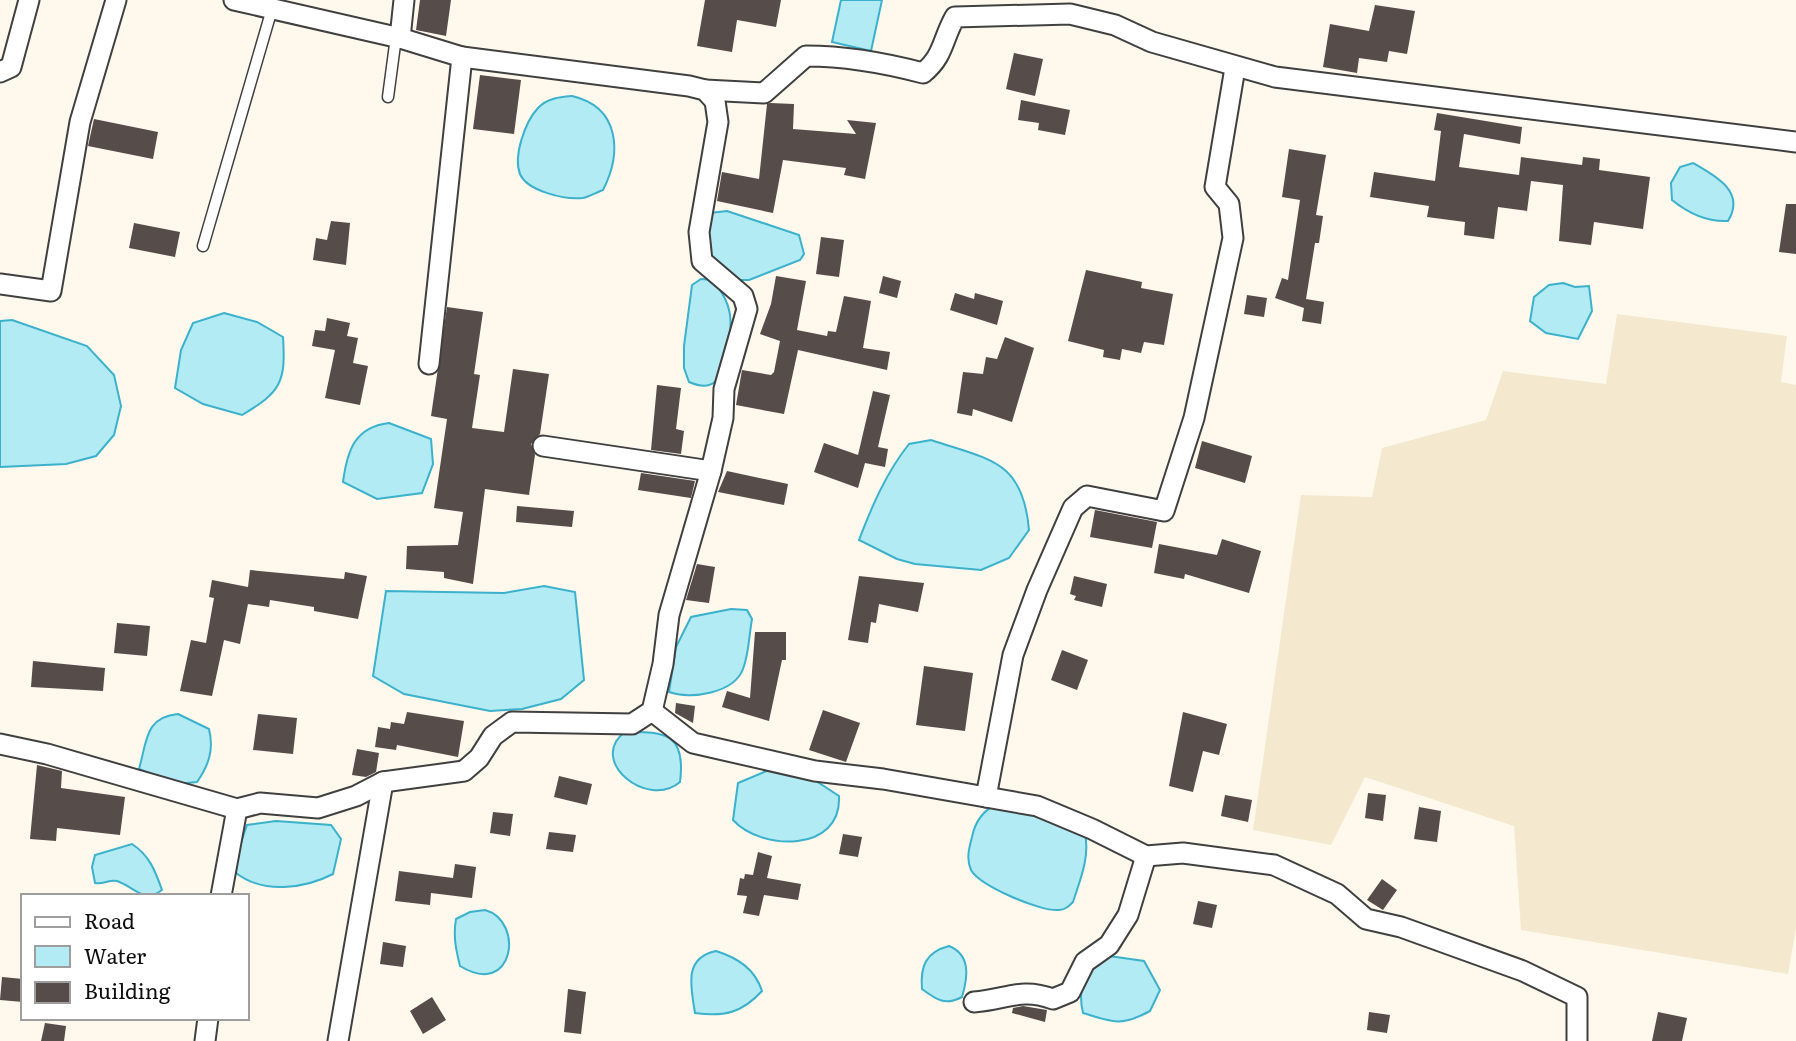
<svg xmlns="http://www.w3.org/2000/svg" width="1796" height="1041" font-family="Literata,serif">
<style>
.farmland{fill:#f4e9ce}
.water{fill:#b3ebf5;stroke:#3bb1cb;stroke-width:2}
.building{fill:#564c4a}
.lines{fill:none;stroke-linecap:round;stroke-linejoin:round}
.service-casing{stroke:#404040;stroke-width:13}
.minor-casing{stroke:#404040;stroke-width:23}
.service{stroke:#fff;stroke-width:10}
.minor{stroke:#fff;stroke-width:19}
</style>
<rect width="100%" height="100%" fill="#fff8ed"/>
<polygon class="farmland" points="1617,314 1787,336 1781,382 1796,385 1796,928 1788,974 1521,930 1514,826 1365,777 1331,845 1253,830 1301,495 1372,497 1382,448 1486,420 1503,371 1606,384"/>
<g class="water">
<polygon points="841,0 882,0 871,51 832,42"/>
<path d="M572,96C620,107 622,153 603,190C597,192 589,197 583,198C565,200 527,191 520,174C513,156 525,122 538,108C547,98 560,97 572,96Z"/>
<path d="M1693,163C1716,176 1746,192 1728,221C1708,222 1688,213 1672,200L1671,183L1680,167Z"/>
<polygon points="727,211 799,235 804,254 800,260 749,280 736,280 707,254 710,213"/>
<path d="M701,279L712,280C742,312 729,340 719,379C709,388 701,387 689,382L684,368V346L692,285Z"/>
<polygon points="1563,283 1575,287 1589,286 1592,311 1578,339 1546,333 1530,321 1534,297 1549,285"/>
<path d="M224,313L257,322L283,337C286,382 281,392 242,415L203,404L175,388L181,350L193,323Z"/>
<polygon points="12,320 87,346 114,375 121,406 114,435 96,456 66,464 0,467 0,321"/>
<path d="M389,423L431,439L433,464L422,493L377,499L343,482C347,452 354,427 389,423Z"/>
<path d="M931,440C990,460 1023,460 1029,530L1009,558L981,570L915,564L897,559L859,540C872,506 886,473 909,444Z"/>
<polygon points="544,586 575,592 584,680 561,699 522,709 490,711 404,694 373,676 386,591 504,593"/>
<path d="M731,609L747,610L752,619C749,635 749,654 743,669C734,693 691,700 669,692L676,647L691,617Z"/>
<path d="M178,714L209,729C214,749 209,765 197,782L177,784L139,769C147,741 145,717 178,714Z"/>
<path d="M625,732C667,731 686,735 680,782C647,810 587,760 625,732Z"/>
<path d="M769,770L816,781L839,796C842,853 761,851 733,820L738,783Z"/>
<path d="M997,804L1014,807L1085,834C1090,857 1080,880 1073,902C1069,906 1065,910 1059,910C1041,912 980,886 971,870C966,859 969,848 972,837C975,822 984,810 997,804Z"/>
<path d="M276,821L331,825L341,839L333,874C304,889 263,894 236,873L237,854L247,825Z"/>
<path d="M132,844C149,855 155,870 162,890C143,904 135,887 117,881C109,879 103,885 95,883L92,867L95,855Z"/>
<path d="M485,910C525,921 514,999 460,966C456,950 453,936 456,919L470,912Z"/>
<path d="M949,946C971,955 968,977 962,997C945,1006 937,1000 922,989C920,966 926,952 949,946Z"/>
<path d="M716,951C738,958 755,969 762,991C742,1013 724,1017 695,1013C691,987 683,958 716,951Z"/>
<path d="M1109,956L1144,961L1160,990L1150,1011C1121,1027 1112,1022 1083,1013C1077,988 1085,965 1109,956Z"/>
</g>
<g class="building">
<polygon points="420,0 451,0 446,36 416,30"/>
<polygon points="705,0 781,0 776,27 737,20 732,52 697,46"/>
<polygon points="1375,5 1415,11 1407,54 1389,51 1387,62 1359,58 1357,73 1323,67 1330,24 1369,31"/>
<polygon points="1014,53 1043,59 1035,96 1006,89"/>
<polygon points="480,75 521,80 514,134 473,129"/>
<polygon points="1021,100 1070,110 1065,135 1038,130 1039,123 1018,120"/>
<polygon points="770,103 794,104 793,129 856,134 847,120 876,123 865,179 844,175 846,168 783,160 773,213 717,201 722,172 759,179 767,104"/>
<polygon points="1437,113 1522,127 1520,144 1464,134 1459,167 1519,175 1521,157 1582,165 1583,157 1600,159 1599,170 1650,177 1643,229 1594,222 1591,245 1559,241 1563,185 1531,181 1527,211 1498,207 1494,239 1464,235 1465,222 1427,217 1429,206 1370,197 1374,172 1435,181 1441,131 1434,130"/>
<polygon points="94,119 158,132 153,159 88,146"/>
<polygon points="1289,149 1326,155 1316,215 1323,216 1319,243 1315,243 1306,299 1324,302 1321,324 1302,321 1304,308 1275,298 1282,278 1288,280 1300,200 1282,197"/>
<polygon points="1786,204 1796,204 1796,254 1779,252"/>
<polygon points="331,221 350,223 346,265 313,260 316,238 327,240"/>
<polygon points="134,223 180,232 175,257 129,248"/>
<polygon points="821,237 844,240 839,277 816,274"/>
<polygon points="1086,270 1142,282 1141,288 1173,294 1164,345 1144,342 1141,353 1122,349 1120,360 1103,357 1104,350 1068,341"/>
<polygon points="776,276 806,281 797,330 827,336 828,331 836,332 844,296 871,301 863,348 890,352 887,370 798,350 784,414 736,405 742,370 771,375 774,372 780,341 760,334 771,304"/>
<polygon points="883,276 901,281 897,298 879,293"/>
<polygon points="955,293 974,299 975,293 1003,301 997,325 950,310"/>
<polygon points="1247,295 1267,298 1264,317 1244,314"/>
<polygon points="447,307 483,312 474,374 480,375 472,428 504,432 513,369 549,374 540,434 531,444 535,455 529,495 485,489 473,584 444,578 444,572 406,569 407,546 458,545 463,512 434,508 447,419 431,416"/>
<polygon points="327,318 350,323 347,336 358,338 353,363 368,366 360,405 325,398 335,350 312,346 315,330 325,331"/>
<polygon points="1005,337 1034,348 1012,422 973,409 972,416 957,413 963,372 983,374 986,357 997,359"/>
<polygon points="657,385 681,388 676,429 684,431 681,454 651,450"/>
<polygon points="873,391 890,395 878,447 888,449 885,467 865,463 858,488 814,472 824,443 858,455"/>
<polygon points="1202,441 1252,456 1245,483 1195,468"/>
<polygon points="727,471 788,484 784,505 718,492"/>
<polygon points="641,473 695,481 691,498 638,490"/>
<polygon points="517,506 574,511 572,527 516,522"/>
<polygon points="1095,510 1157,522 1152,548 1090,537"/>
<polygon points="1222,539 1261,551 1249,593 1185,574 1184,579 1154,573 1159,544 1217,555"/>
<polygon points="697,564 715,567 709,603 686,600"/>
<polygon points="250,570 344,579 345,572 367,576 358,619 314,611 314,607 270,600 269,607 248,604 240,644 224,640 212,696 180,691 191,640 206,643 214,598 209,597 212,580 248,587"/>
<polygon points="859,576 924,583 918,612 879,604 876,623 871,622 868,643 848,640"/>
<polygon points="1074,576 1107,584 1102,607 1074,600 1076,596 1070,594"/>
<polygon points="117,623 150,626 147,656 114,653"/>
<polygon points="755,632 786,632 786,660 782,660 769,721 722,707 727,691 750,698"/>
<polygon points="1062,650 1088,660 1077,690 1051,680"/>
<polygon points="33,661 105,668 103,691 31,687"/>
<polygon points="924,666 973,673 965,731 916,725"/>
<polygon points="676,703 695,706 693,723 675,713"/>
<polygon points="823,710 860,723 846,762 809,750"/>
<polygon points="407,712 464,721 458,757 397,745 396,750 375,747 378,727 390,729 391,722 404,724"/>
<polygon points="1183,712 1227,724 1219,755 1203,751 1193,792 1169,786"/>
<polygon points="258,714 297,718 293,754 253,750"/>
<polygon points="357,749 379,753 376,772 366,777 352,775"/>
<polygon points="37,765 62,771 61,788 125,797 120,835 57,828 56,841 30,839"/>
<polygon points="559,776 592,784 587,805 554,797"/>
<polygon points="1368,793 1386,795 1383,821 1365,818"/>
<polygon points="1225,795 1252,800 1248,822 1221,816"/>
<polygon points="1419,807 1441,811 1437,842 1414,839"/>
<polygon points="493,812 513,814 510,836 490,833"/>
<polygon points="549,832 576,835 573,852 546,849"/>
<polygon points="843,834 862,837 858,857 839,854"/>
<polygon points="758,852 772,856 767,878 801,884 798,900 764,895 759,916 743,913 747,896 737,895 740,878 744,879 745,874 753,875"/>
<polygon points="455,864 476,867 472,898 431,893 430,905 395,901 399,871 453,878"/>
<polygon points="1382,879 1397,890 1383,910 1367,900"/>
<polygon points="1198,901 1217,905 1212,928 1193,924"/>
<polygon points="383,942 406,946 403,967 380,964"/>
<polygon points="2,977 23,979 23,1002 0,1000"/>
<polygon points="568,989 586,992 581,1034 564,1032"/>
<polygon points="432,997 446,1020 423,1034 410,1011"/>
<polygon points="1023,1006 1047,1010 1045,1022 1012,1013 1013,1008"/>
<polygon points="1369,1012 1390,1015 1387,1033 1367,1030"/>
<polygon points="1658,1012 1687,1018 1682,1041 1652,1041"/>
<polygon points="45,1023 66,1026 64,1041 41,1041"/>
</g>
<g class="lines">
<g class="service-casing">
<g id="service">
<polyline points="388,97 396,37"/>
<polyline points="203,246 272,9"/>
</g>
</g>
<g class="minor-casing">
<g id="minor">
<polyline points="234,0 400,38 462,57 429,364"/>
<polyline points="400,38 404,0"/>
<polyline points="0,72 11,67 29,0"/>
<path d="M705,90L764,93L806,56C845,56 885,63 923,73C944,56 942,40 955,17L1070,14L1115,25L1152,42L1275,77L1796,142"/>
<polyline points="0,284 51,291 80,122 116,0"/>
<polyline points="543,446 711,471"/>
<polyline points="652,711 693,743 815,771 883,779 1037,806 1092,829 1146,856 1183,853 1274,865 1337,894 1366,919 1401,927 1523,971 1577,997 1577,1041"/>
<polyline points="0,744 47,754 237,809"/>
<polyline points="986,797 1013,655 1037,590 1073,508 1087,496 1164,511 1194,418 1233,238 1229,204 1215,187 1235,68"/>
<polyline points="221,896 237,809 260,803 318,808 356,796 383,782 464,771 479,758 493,736 512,722 632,724 652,711 663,664 669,615 711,471 723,418 724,389 747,309 743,296 702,261 699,232 718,122 715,101 705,90 689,86 462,57"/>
<path d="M974,1002C1006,1000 1020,987 1053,999L1070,992L1085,962L1109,945L1128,915L1146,856"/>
<polyline points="205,1041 208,1018"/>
<polyline points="338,1041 383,782"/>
</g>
</g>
<use href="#service" class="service"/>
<use href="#minor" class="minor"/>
</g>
<rect x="21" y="894" width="228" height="126" fill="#ffffff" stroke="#9e9e9e" stroke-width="2"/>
<rect x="35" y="917" width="35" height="10" fill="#ffffff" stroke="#9e9e9e" stroke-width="2"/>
<text x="84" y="929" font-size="21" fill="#0d0d0d">Road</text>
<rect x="35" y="946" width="35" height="21" fill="#b3ebf5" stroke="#9e9e9e" stroke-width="2"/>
<text x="84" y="964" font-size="21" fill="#0d0d0d">Water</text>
<rect x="35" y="982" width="35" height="21" fill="#564c4a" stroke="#9e9e9e" stroke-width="2"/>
<text x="84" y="999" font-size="21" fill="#0d0d0d">Building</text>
</svg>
